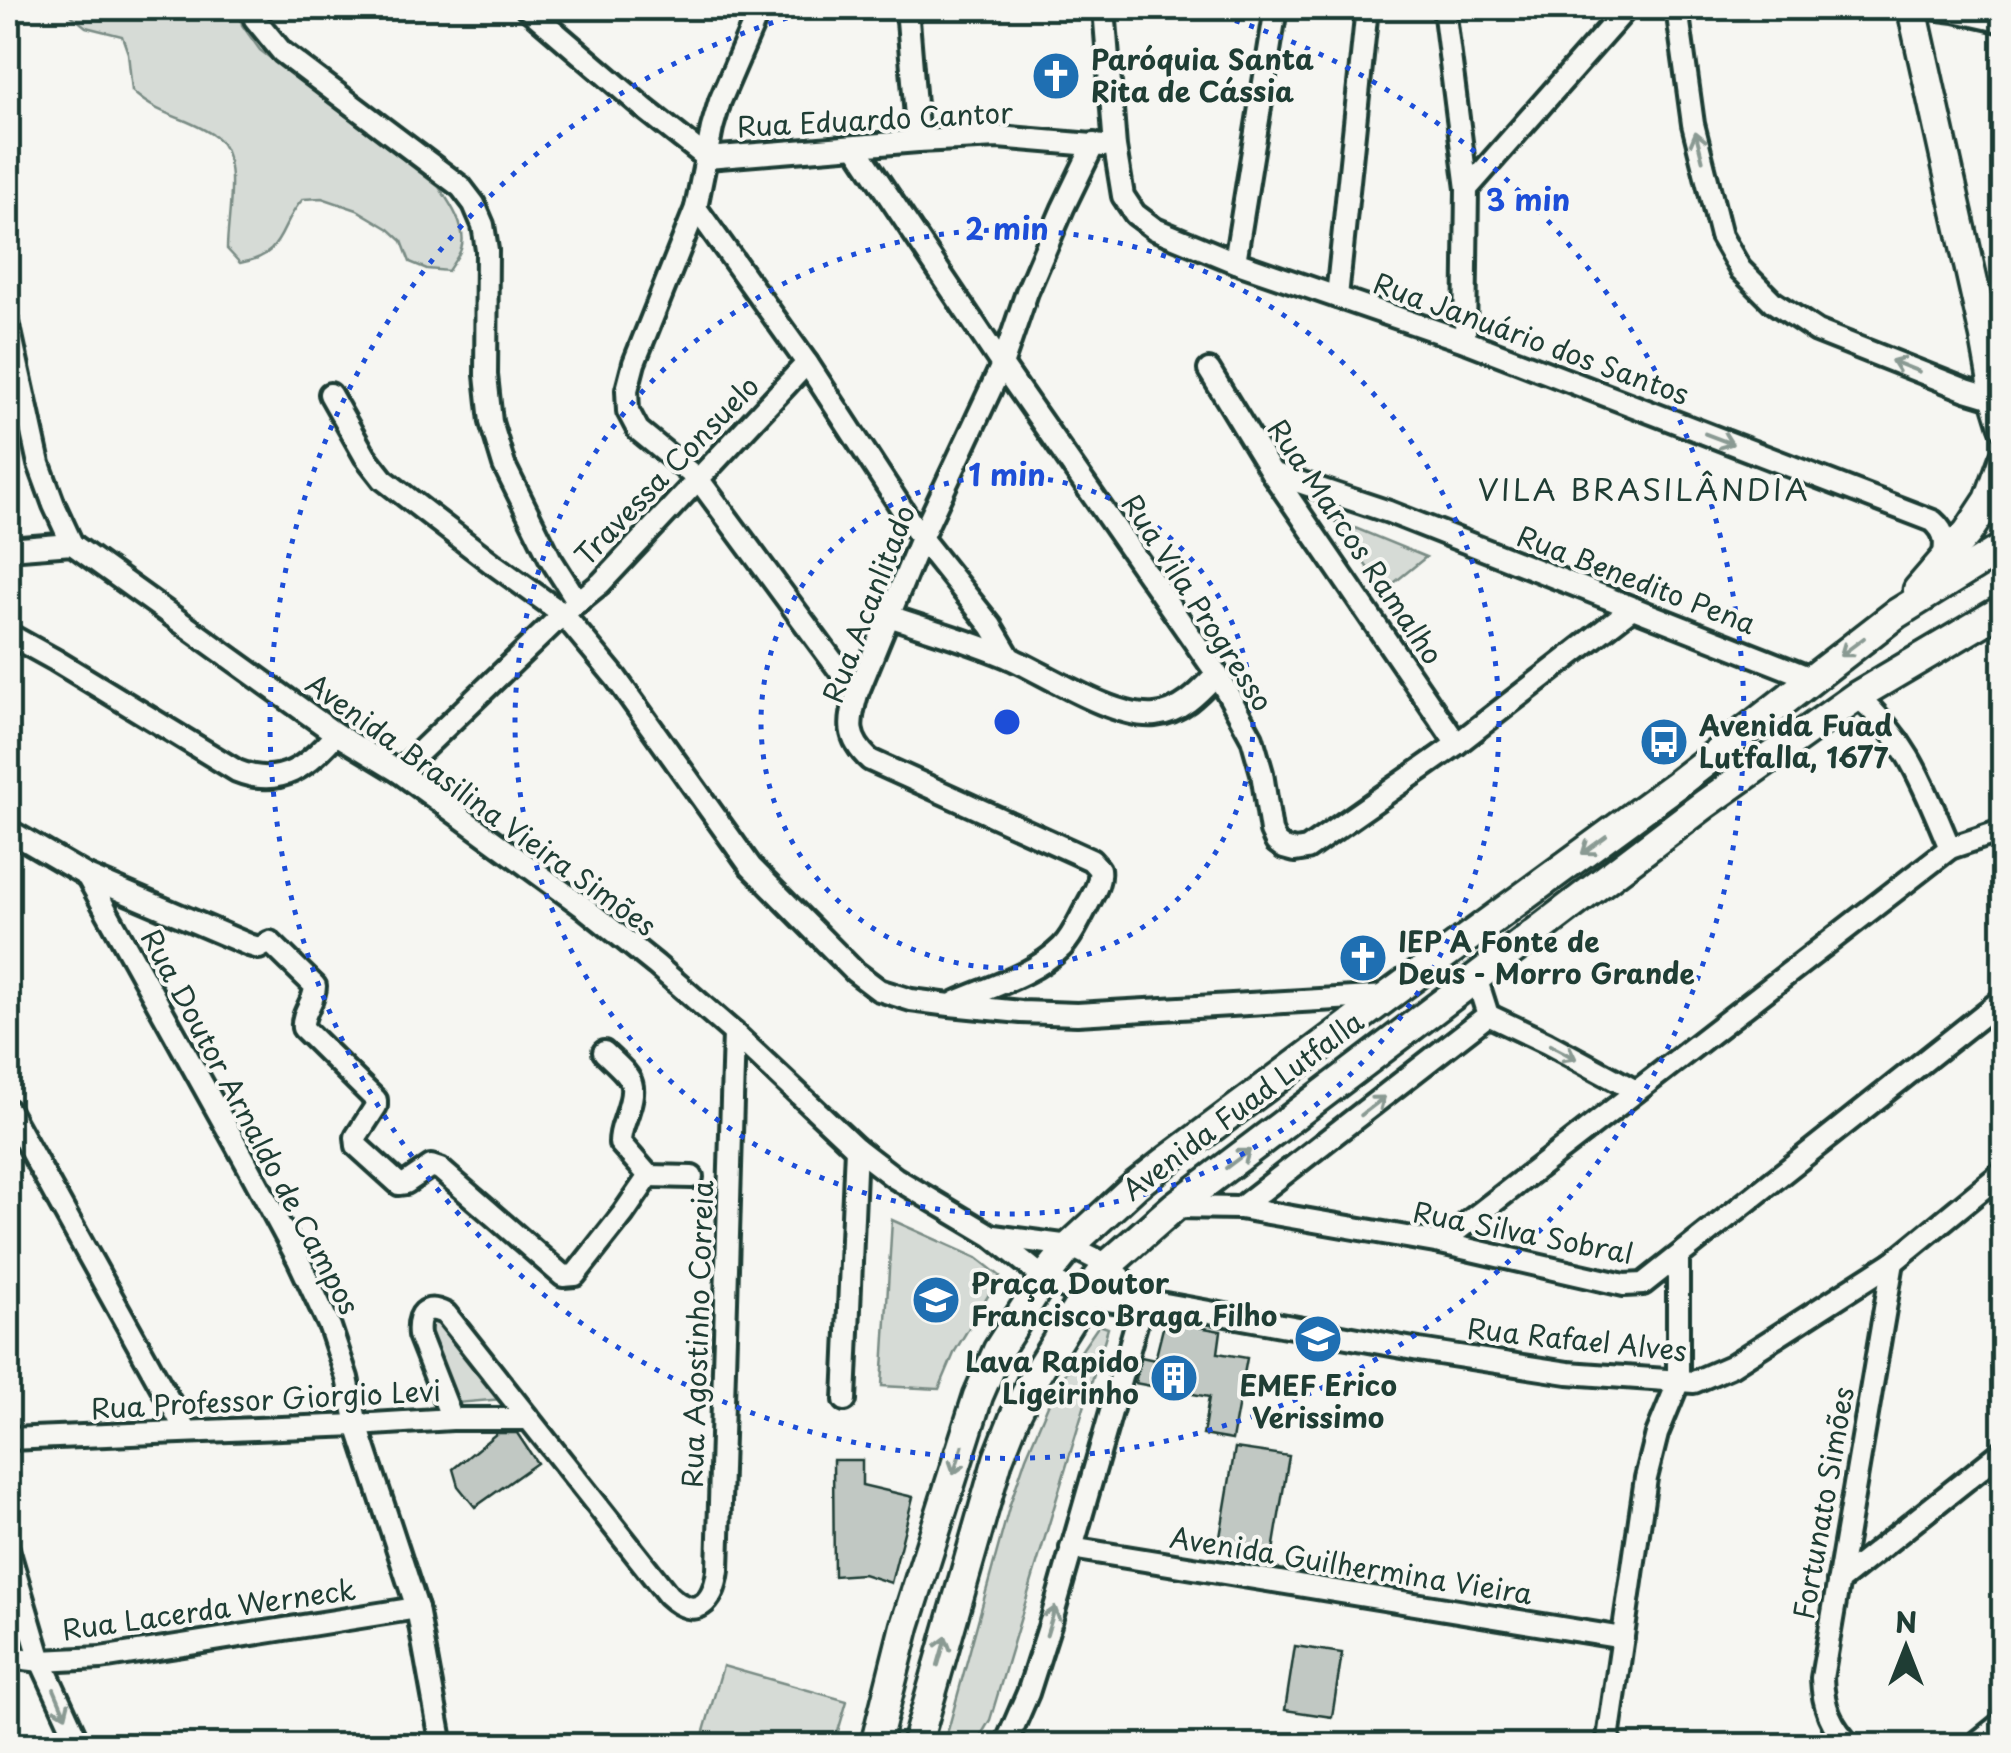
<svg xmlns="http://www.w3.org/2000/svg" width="2011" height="1753" font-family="'Playpen Sans',sans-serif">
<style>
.green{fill:#d6dbd6;stroke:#7a8c85;stroke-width:2.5}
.building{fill:#c1c8c3;stroke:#1f3d34;stroke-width:2.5}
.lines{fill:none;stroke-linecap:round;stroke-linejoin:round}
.minor-casing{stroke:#1f3d34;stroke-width:28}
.major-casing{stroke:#1f3d34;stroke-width:35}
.minor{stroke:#f6f6f2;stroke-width:20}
.major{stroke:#f6f6f2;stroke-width:28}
.oneway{stroke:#8a9a93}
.ring{fill:none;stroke:#1d4ed8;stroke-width:5;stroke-dasharray:5 10}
.labels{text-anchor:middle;stroke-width:8;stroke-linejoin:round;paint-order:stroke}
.poi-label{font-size:28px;font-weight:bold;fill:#1f3d34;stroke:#f6f6f2;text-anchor:start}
.street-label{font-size:28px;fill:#1f3d34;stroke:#f6f6f2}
.neighbourhood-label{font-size:30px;letter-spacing:2.5px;fill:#1f3d34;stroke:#f6f6f2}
.centre{fill:#1d4ed8;stroke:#f6f6f2;stroke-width:5}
.ring-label{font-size:30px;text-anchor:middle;font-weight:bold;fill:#1d4ed8;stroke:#f6f6f2;stroke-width:8;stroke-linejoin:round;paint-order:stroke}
</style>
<rect width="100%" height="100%" fill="#f6f6f2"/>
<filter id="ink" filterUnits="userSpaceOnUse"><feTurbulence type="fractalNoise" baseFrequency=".01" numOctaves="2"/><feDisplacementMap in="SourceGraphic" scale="20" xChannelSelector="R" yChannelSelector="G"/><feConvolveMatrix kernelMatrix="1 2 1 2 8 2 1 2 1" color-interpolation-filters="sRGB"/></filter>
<g filter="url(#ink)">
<g class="green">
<path d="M76,8H239L242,25L260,50L439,187C450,203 468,229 461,249C459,256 452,264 448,271L427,269L410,262L402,241L389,229L357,210L322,198L303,199C277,227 287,255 240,263L227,249C227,219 240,166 220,141C212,132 197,126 186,121C165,113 149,107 132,91L128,53L122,36L86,27L72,16Z"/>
<polygon points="1333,519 1426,557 1384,591"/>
<polygon points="892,1220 977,1258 1000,1276 955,1351 939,1389 882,1386"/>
<polygon points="440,1316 503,1399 457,1403 425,1342 425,1320"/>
<polygon points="1099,1325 1108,1328 990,1720 975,1745 944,1745 1010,1504 1026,1457 1048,1405 1066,1373"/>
<polygon points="723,1666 847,1701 834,1745 700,1745"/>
</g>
<g class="building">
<polygon points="1171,1322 1221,1331 1218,1353 1247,1358 1232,1440 1203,1435 1209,1397 1135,1383 1141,1357 1155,1360 1163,1328"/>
<polygon points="497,1433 517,1433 537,1463 475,1507 458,1486 453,1469"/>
<polygon points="1235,1448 1289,1456 1272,1557 1218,1549"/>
<polygon points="833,1460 862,1460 862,1485 913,1497 891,1583 863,1574 834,1576"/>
<polygon points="1295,1646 1342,1653 1332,1717 1285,1710"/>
</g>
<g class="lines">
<g class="minor-casing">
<g id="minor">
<polyline points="252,8 255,19 282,52 461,187 474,204 483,225 487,250 486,375 491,422 504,465 550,558 578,602"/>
<polyline points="527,8 645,109 707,158"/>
<polyline points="760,8 720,101 712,128 696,208 634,363 627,390 628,411 638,430 699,480 857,694"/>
<polyline points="907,8 918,141"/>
<path d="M1104,8L1115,147L1123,196L1135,214L1155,229L1235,262L1465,341L1933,521C1947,533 1946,544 1943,561"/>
<polyline points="1444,8 1467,189 1465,341"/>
<polyline points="1677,8 1693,124 1721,236 1740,269 1773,302 1817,331 1966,390 1996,399"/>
<polyline points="1931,8 1955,11 2004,22"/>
<polyline points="856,147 1002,365 1217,674 1252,738 1262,773 1271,831 1276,842 1284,848 1295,851 1307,849 1457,744 1632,608"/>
<polyline points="707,158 918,141 998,137 1104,146"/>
<polyline points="1467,189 1627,8"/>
<polyline points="696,208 807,363 921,538 991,626 1010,658"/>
<polyline points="1235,262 1276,8"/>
<polyline points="1337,297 1367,8"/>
<polyline points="8,322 39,464 54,505 72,544"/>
<polyline points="1985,337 2004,326"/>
<polyline points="1209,370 1272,473 1457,744"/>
<polyline points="330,394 365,456 383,479 492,563 563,614 616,678 751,867 854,971 879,990 911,1000 950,1005 1021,1012 1077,1014 1388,996"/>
<polyline points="1272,473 1389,512 1811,678"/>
<polyline points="8,549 72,544 336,734 399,772 585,908 656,965 734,1033 856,1148 895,1178 992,1236 1044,1278 1085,1296 1113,1301 1143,1300 1419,1350 1568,1373 1694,1382 1731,1366 1893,1262 2004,1171"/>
<path d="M889,616C930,630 973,642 1012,659C1049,676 1115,719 1155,715C1181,713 1200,692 1217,674"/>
<path d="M8,634L55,660L237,771C281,789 308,766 336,734"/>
<path d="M1857,696C1909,741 1924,787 1950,848"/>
<polyline points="399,772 563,614 601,583 807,363"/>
<path d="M8,830L87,876L249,945L259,948L270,942L315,986C315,1002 301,1013 303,1028L376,1100V1106L356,1137L357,1146L399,1184L406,1183L431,1166L440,1169L563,1276L575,1275L623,1214L649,1176L620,1143C620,1134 622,1128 625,1120C639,1080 633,1080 604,1052"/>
<polyline points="87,876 248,1166 298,1259 330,1327 347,1378 357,1425 417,1608 442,1746"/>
<path d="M956,1002C991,987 1035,974 1062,947C1073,936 1079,920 1087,906C1093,894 1101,883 1099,869L1091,860L870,760C846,738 849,723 857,694L921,538L1002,365L1027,292L1063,208L1094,144"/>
<polyline points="1488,1015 1547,1043 1636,1091"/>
<polyline points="8,1110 186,1431"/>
<polyline points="649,1176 692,1177"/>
<polyline points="1174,1207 1240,1208 1441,1243 1624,1285 1643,1284 2004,998"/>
<polyline points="1240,1208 1488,1015 1476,977"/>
<polyline points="994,1236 1070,1246 1108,1265 1143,1300"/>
<polyline points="1441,1243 1950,848 2004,830"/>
<polyline points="845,1400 856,1148"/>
<path d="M452,1419L419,1335C417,1314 425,1303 446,1314L668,1595C697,1622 714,1602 718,1570L734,1033"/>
<polyline points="8,1439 357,1425 452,1419 527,1419"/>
<polyline points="1071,1548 1623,1638"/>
<polyline points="8,1549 41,1661 80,1746"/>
<polyline points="1838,1582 2004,1450"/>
<polyline points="8,1657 41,1661 101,1658 417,1608"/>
<polyline points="1005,1746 1028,1693 1052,1618 1143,1300"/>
<polyline points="1607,1746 1646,1478 1657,1434 1678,1383 1678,1257"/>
<path d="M1851,1746C1831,1727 1823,1706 1822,1678L1893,1262"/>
<polyline points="1973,1746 2004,1721"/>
</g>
</g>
<g class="major-casing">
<g id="major">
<polyline points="1912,8 1985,337 1996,399 2004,425"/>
<polyline points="1918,590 1968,532 1989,500 2004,459"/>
<polyline points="875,1746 905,1626 978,1396 998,1350 1044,1278 1070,1246 1136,1185 1164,1163 1388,996 1676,785 1896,614 2004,547"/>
<polyline points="916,1746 998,1459 1015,1416 1035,1376 1085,1296 1108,1265 1174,1207 1705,804 1857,696 2004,609"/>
</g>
</g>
<use href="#minor" class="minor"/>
<use href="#major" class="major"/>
</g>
<defs><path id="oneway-shaft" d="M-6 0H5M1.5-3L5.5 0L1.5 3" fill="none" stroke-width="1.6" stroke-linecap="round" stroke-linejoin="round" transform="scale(2.5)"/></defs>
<g class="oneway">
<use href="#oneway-shaft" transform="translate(1699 146) rotate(-104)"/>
<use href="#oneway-shaft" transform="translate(1905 366) rotate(-158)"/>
<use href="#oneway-shaft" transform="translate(1719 439) rotate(21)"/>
<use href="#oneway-shaft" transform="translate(1852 647) rotate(143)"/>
<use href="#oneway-shaft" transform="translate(1594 845) rotate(144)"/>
<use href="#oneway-shaft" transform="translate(1563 1052) rotate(28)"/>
<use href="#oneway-shaft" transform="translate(1373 1106) rotate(-38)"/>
<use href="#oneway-shaft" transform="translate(1238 1159) rotate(-37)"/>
<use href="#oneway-shaft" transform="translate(958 1460) rotate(108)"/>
<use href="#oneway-shaft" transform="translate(1051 1621) rotate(-73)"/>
<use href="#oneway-shaft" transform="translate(942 1651) rotate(-74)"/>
<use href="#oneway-shaft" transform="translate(60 1703) rotate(67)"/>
</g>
</g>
<g class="ring">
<circle cx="1007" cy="722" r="246"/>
<circle cx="1007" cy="722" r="492"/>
<path d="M1192 8A737 737 0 1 1 822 8"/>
</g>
<defs>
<g id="church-disc" transform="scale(2.5)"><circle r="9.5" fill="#1f6fb2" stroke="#f6f6f2"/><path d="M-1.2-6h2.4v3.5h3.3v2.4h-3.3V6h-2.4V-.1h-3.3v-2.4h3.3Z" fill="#fff"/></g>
<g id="bus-disc" transform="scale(2.5)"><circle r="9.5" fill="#1f6fb2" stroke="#f6f6f2"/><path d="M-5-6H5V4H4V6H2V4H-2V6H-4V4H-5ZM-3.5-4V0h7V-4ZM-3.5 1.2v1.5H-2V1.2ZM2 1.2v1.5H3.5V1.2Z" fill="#fff"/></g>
<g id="school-disc" transform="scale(2.5)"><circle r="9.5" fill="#1f6fb2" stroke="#f6f6f2"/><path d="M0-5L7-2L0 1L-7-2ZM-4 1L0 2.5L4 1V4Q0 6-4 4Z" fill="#fff"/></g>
<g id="building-disc" transform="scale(2.5)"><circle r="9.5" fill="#1f6fb2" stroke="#f6f6f2"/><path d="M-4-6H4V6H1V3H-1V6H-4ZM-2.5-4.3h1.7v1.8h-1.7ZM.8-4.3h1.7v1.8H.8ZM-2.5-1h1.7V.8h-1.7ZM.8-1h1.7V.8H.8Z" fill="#fff"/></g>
</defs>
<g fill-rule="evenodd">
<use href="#church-disc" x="1056" y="76"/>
<use href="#bus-disc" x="1664" y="742"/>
<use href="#church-disc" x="1363" y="958"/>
<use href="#school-disc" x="936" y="1300"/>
<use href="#school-disc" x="1318" y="1339"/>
<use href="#building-disc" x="1174" y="1378"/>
</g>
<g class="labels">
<g class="poi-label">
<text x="1091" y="70">Paróquia Santa<tspan x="1091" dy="32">Rita de Cássia</tspan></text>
<text x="1699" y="736">Avenida Fuad<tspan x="1699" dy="32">Lutfalla, 1677</tspan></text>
<text x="1398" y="952">IEP A Fonte de<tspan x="1398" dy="32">Deus - Morro Grande</tspan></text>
<text x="971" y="1294">Praça Doutor<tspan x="971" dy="32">Francisco Braga Filho</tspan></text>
<text x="1139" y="1372" text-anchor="end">Lava Rapido<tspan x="1139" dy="32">Ligeirinho</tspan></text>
<text x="1318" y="1396" text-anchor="middle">EMEF Erico<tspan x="1318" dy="32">Verissimo</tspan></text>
</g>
<g class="street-label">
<text transform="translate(875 120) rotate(-3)" y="10">Rua Eduardo Cantor</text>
<text transform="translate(1531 339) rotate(20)" y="10">Rua Januário dos Santos</text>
<text transform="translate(667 471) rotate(-46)" y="10">Travessa Consuelo</text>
<text transform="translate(1355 542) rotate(56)" y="10">Rua Marcos Ramalho</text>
<text transform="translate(1636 580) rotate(21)" y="10">Rua Benedito Pena</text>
<text transform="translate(1197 603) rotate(57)" y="10">Rua Vila Progresso</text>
<text transform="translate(869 604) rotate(-69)" y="10">Rua Acanlitado</text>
<text transform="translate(481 805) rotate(36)" y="10">Avenida Brasilina Vieira Simões</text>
<text transform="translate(1243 1106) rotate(-37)" y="10">Avenida Fuad Lutfalla</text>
<text transform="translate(250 1122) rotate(62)" y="10">Rua Doutor Arnaldo de Campos</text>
<text transform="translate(1523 1233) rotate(11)" y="10">Rua Silva Sobral</text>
<text transform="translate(698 1334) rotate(-88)" y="10">Rua Agostinho Correia</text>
<text transform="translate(1577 1340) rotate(6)" y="10">Rua Rafael Alves</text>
<text transform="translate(266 1400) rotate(-3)" y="10">Rua Professor Giorgio Levi</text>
<text transform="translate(1824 1503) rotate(-80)" y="10">Fortunato Simões</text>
<text transform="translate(1351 1566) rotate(9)" y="10">Avenida Guilhermina Vieira</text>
<text transform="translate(209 1610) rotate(-8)" y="10">Rua Lacerda Werneck</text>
</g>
<g class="neighbourhood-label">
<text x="1644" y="501">VILA BRASILÂNDIA</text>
</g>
</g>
<circle cx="1007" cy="722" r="15" class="centre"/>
<g class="ring-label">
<text x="1528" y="211">3 min</text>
<text x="1007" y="240">2 min</text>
<text x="1007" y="486">1 min</text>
</g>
<rect width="2011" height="1753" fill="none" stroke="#f6f6f2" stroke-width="40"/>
<rect x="20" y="20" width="1971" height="1713" fill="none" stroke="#1f3d34" stroke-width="4" filter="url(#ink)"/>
<g transform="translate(1906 1648)" stroke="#f6f6f2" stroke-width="8" paint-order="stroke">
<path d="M0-8L18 38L0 25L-18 38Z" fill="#1f3d34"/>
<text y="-15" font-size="28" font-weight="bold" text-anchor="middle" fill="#1f3d34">N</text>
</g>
</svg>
